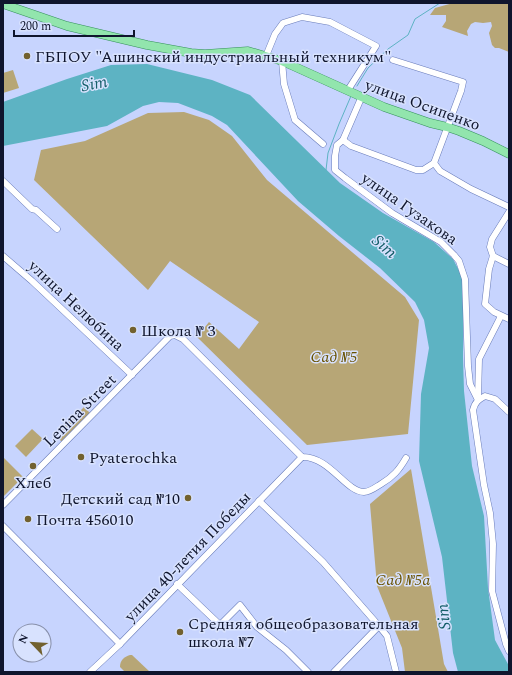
<svg xmlns="http://www.w3.org/2000/svg" width="512" height="675" font-family="Spectral,serif">
<style>
.green{fill:#b7a676}
.water{fill:#5db3c3}
.lines{fill:none;stroke-linecap:round;stroke-linejoin:round}
.stream{stroke:#5db3c3;stroke-width:1}
.minor-casing{stroke:#697cba;stroke-width:7}
.major-casing{stroke:#35905c;stroke-width:9}
.minor{stroke:#fff;stroke-width:6}
.major{stroke:#92e5ad;stroke-width:8}
.poi-dot{fill:#72612f;stroke:#d8e2fe;stroke-width:1.5}
.labels{text-anchor:middle;stroke-width:3;stroke-linejoin:round;paint-order:stroke}
.poi-label{font-size:16px;fill:#0f152d;stroke:#d8e2fe;text-anchor:start}
.street-label{font-size:16px;fill:#0f152d;stroke:#d8e2fe}
.park-label{font-size:16px;font-style:italic;fill:#695200;stroke:#d8e2fe}
.water-label{font-size:17px;font-style:italic;fill:#155e69;stroke:#d8e2fe}
</style>
<rect width="100%" height="100%" fill="#c7d4fe"/>
<g class="green">
<polygon points="453,3 509,3 509,52 499,48 495,48 492,45 489,33 492,26 491,22 483,23 475,22 471,24 467,31 468,36 442,27 446,21 446,15 430,15 435,8"/>
<polygon points="13,70 19,88 3,93 3,73"/>
<polygon points="184,112 209,120 232,136 267,180 405,297 419,320 408,434 307,445 197,337 209,322 239,349 259,322 170,261 148,290 34,180 41,150 85,141 148,113"/>
<polygon points="84,407 91,414 62,442 54,434 68,419 72,419"/>
<polygon points="32,429 43,439 26,457 15,446"/>
<polygon points="3,457 23,477 3,497"/>
<polygon points="411,469 444,664 448,672 405,672 402,648 377,586 370,504"/>
<path d="M130,655H132L150,672H125L120,667C120,660 124,657 130,655Z"/>
</g>
<polygon class="water" points="147,64 212,80 250,95 340,183 383,213 434,242 453,259 464,280 463,357 464,391 472,466 484,516 488,588 495,640 509,666 509,672 458,672 453,653 442,557 419,461 421,394 429,348 424,320 415,302 380,268 339,236 298,201 227,125 212,116 178,103 159,102 143,106 107,126 3,146 3,102 67,79 111,65"/>
<g class="lines">
<g class="stream">
<polyline points="357,86 368,68 388,49 408,35 415,19 440,3"/>
<polyline points="326,170 328,153 339,124 351,96"/>
</g>
<g class="minor-casing">
<g id="minor">
<polyline points="266,56 275,34 283,23 302,17 330,22 376,46 348,90"/>
<polyline points="393,60 463,82 461,91 434,163"/>
<polyline points="282,61 284,84 295,120 323,144"/>
<polyline points="362,96 343,140 337,145 335,156 335,170 345,178 392,213 441,242 454,255 459,261 465,279 468,366 470,384 478,400"/>
<polyline points="343,140 351,146 416,170 423,170 434,163 440,171 471,189 509,207"/>
<polyline points="3,181 32,209 36,210 57,229"/>
<polyline points="509,212 492,239 490,247 493,256 489,269 485,304 494,312 509,319"/>
<polyline points="3,256 32,281 132,375"/>
<polyline points="493,256 509,264"/>
<polyline points="478,398 479,359 501,316"/>
<path d="M509,412L495,399L485,396C478,400 475,402 473,410L484,485L490,513L493,544L492,591L506,644L509,651"/>
<polyline points="259,501 323,562 379,626 387,636 396,672"/>
<path d="M3,505L170,336L175,335L183,339L302,457C329,456 346,492 364,492C370,492 376,487 381,484C393,477 399,470 406,458"/>
<polyline points="3,526 120,644"/>
<polyline points="177,584 220,625 240,605 257,627 286,650 308,672"/>
<polyline points="90,672 120,644 302,457"/>
<polyline points="334,672 379,626"/>
</g>
</g>
<g class="major-casing">
<polyline id="major" points="3,4 67,26 147,45 191,53 205,54 248,51 282,61 384,107 430,123 447,127 459,131 483,141 509,154"/>
</g>
<use href="#minor" class="minor"/>
<use href="#major" class="major"/>
</g>
<g class="poi-dot">
<circle cx="27" cy="56" r="4"/>
<circle cx="133" cy="330" r="4"/>
<circle cx="81" cy="457" r="4"/>
<circle cx="33" cy="466" r="4"/>
<circle cx="188" cy="498" r="4"/>
<circle cx="28" cy="519" r="4"/>
<circle cx="180" cy="632" r="4"/>
</g>
<g class="labels">
<g class="poi-label">
<text x="35" y="62">ГБПОУ "Ашинский индустриальный техникум"</text>
<text x="141" y="336">Школа № 3</text>
<text x="89" y="463">Pyaterochka</text>
<text x="33" y="488" text-anchor="middle">Хлеб</text>
<text x="180" y="504" text-anchor="end">Детский сад №10</text>
<text x="36" y="525">Почта 456010</text>
<text x="188" y="629">Средняя общеобразовательная<tspan x="188" dy="18">школа №7</tspan></text>
</g>
<g class="street-label">
<text transform="translate(423 104) rotate(20)" y="6">улица Осипенко</text>
<text transform="translate(410 208) rotate(35)" y="6">улица Гузакова</text>
<text transform="translate(77 305) rotate(43)" y="6">улица Нелюбина</text>
<text transform="translate(79 410) rotate(-45)" y="6">Lenina Street</text>
<text transform="translate(187 556) rotate(-46)" y="6">улица 40-летия Победы</text>
</g>
<g class="park-label">
<text x="334" y="362">Сад №5</text>
<text x="403" y="585">Сад №5а</text>
</g>
<g class="water-label">
<text transform="translate(94 83) rotate(-11)" y="6">Sim</text>
<text transform="translate(385 246) rotate(41)" y="6">Sim</text>
<text transform="translate(443 617) rotate(-97)" y="6">Sim</text>
</g>
</g>
<rect width="512" height="675" fill="none" stroke="#0f152d" stroke-width="8"/>
<g transform="translate(32 643) rotate(295)"><circle r="19" fill="#d8e2fe" stroke="#8890aa"/>
<path d="M0-3L7 15L0 10L-7 15Z" fill="#72612f"/>
<text y="-6" font-size="11" font-weight="bold" text-anchor="middle" fill="#0f152d">N</text>
</g>
<path d="M14 30v6h120v-6" fill="none" stroke="#0f152d" stroke-width="2"/>
<text x="20" y="30" font-size="12" fill="#0f152d" stroke="#d8e2fe" stroke-width="3" paint-order="stroke">200 m</text>
</svg>
